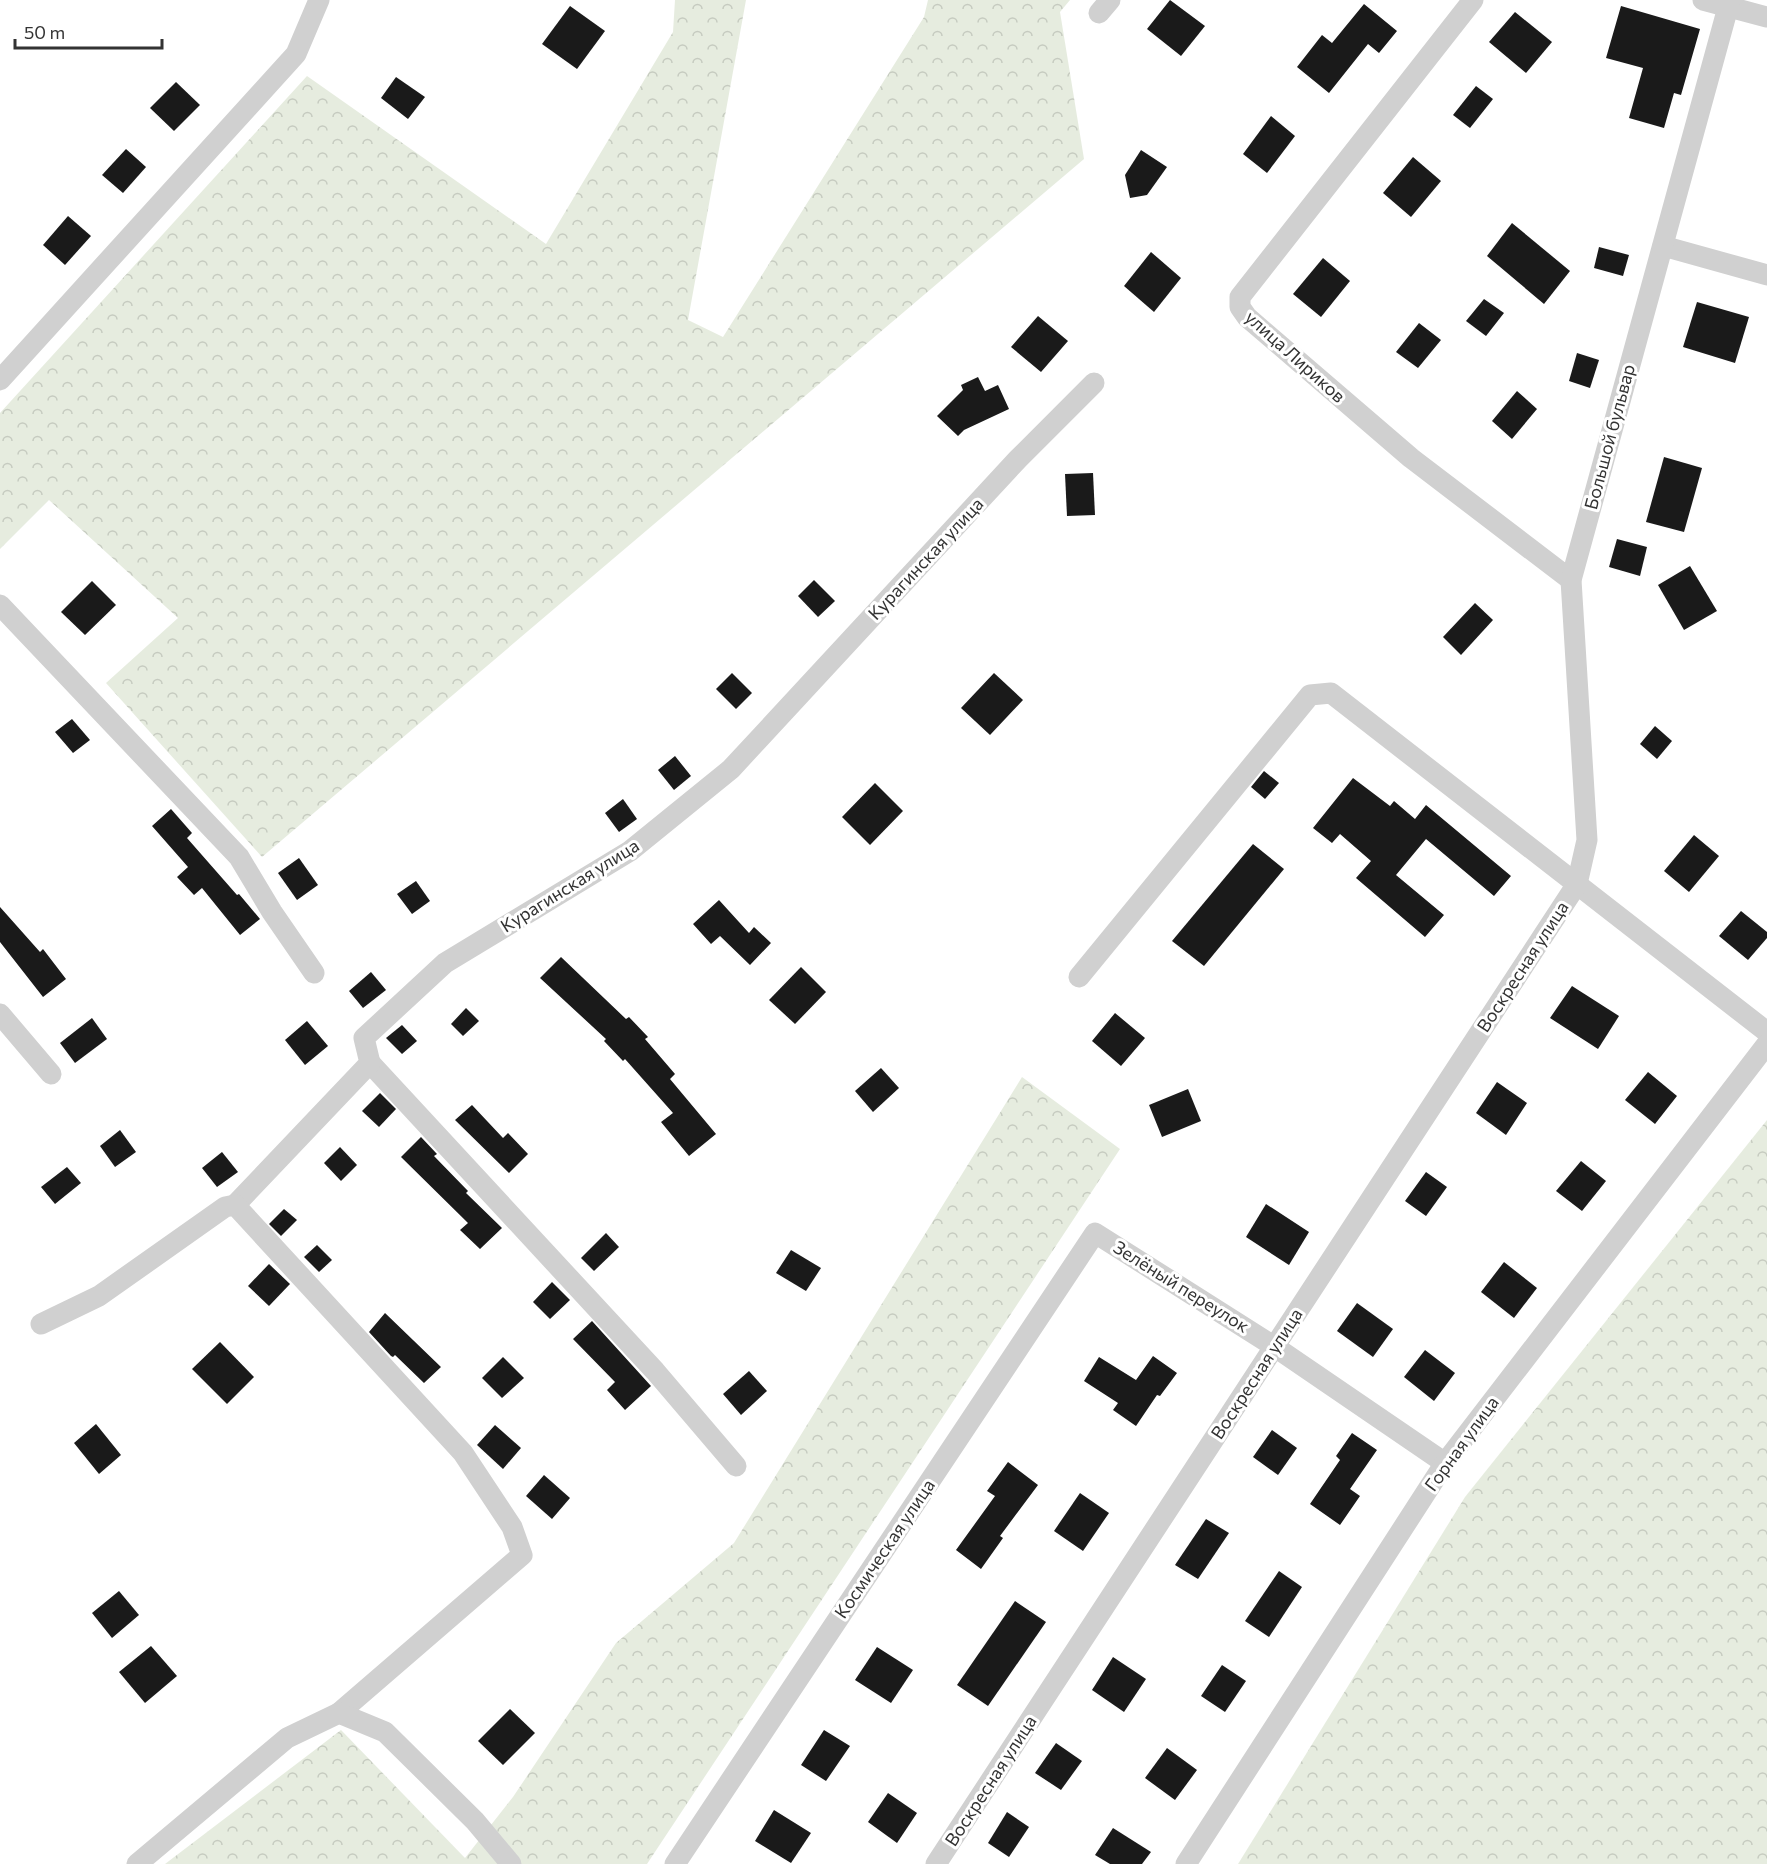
<svg xmlns="http://www.w3.org/2000/svg" width="1767" height="1864" font-family="Commissioner,sans-serif">
<style>
.forest{fill:url(#forest-crowns)}
.building{fill:#1a1a1a}
.lines{fill:none;stroke-linecap:round;stroke-linejoin:round}
.minor{stroke:#d0d0d0;stroke-width:21}
.labels{text-anchor:middle;stroke-width:6;stroke-linejoin:round;paint-order:stroke}
.street-label{font-size:18px;fill:#333;stroke:#fff}
</style>
<defs>
<pattern id="forest-crowns" width="20" height="18" patternUnits="userSpaceOnUse" patternTransform="scale(1.5)"><rect width="20" height="18" fill="#e6ecdf"/><path d="M2 6a3 3 0 1 1 6 0M12 15a3 3 0 1 1 6 0" fill="none" stroke="#c6cbc0"/></pattern>
</defs>
<rect width="100%" height="100%" fill="#fff"/>
<g class="forest">
<polygon points="675,0 746,0 688,320 723,337 924,17 928,0 1070,0 1060,12 1084,159 262,857 106,683 178,618 49,500 0,549 0,413 307,76 546,244 673,32"/>
<polygon points="1022,1077 1120,1149 647,1864 165,1864 341,1730 465,1858 513,1797 616,1643 734,1543"/>
<polygon points="1767,1120 1767,1864 1238,1864 1465,1497"/>
</g>
<g class="building">
<polygon points="1170,0 1205,26 1181,56 1147,29"/>
<polygon points="1364,4 1397,31 1379,53 1368,44 1329,93 1297,67 1322,35 1332,43"/>
<polygon points="570,6 605,31 577,69 542,44"/>
<polygon points="1621,6 1700,29 1681,95 1674,93 1664,128 1629,118 1643,68 1606,58"/>
<polygon points="1515,12 1552,42 1526,73 1489,42"/>
<polygon points="396,77 425,97 408,119 381,98"/>
<polygon points="176,82 200,105 174,131 150,108"/>
<polygon points="1476,86 1493,99 1470,128 1453,115"/>
<polygon points="1271,116 1295,136 1267,173 1243,154"/>
<polygon points="126,149 146,167 123,193 102,175"/>
<polygon points="1141,150 1167,167 1147,195 1130,198 1125,175"/>
<polygon points="1413,157 1441,181 1411,217 1383,193"/>
<polygon points="68,216 91,236 65,265 43,245"/>
<polygon points="1512,223 1570,271 1544,304 1487,256"/>
<polygon points="1599,247 1629,255 1623,276 1594,268"/>
<polygon points="1151,252 1181,278 1154,312 1124,286"/>
<polygon points="1323,258 1350,281 1321,317 1293,294"/>
<polygon points="1484,299 1504,313 1486,336 1466,321"/>
<polygon points="1697,302 1749,317 1735,363 1683,347"/>
<polygon points="1038,316 1068,341 1041,372 1011,347"/>
<polygon points="1419,323 1441,340 1418,368 1396,352"/>
<polygon points="1577,353 1599,360 1590,388 1569,381"/>
<polygon points="978,377 985,391 998,385 1009,409 964,430 958,436 937,416 963,390 961,385"/>
<polygon points="1517,391 1537,409 1512,439 1492,421"/>
<polygon points="1664,457 1702,468 1684,532 1646,522"/>
<polygon points="1093,473 1095,515 1067,516 1065,474"/>
<polygon points="1617,539 1647,547 1640,576 1609,567"/>
<polygon points="1690,566 1717,611 1684,630 1658,585"/>
<polygon points="814,580 835,601 818,617 798,596"/>
<polygon points="92,581 116,605 85,635 61,612"/>
<polygon points="1475,603 1493,620 1461,655 1443,637"/>
<polygon points="732,673 752,693 736,709 716,689"/>
<polygon points="994,673 1023,700 990,735 961,708"/>
<polygon points="72,719 90,740 73,753 55,732"/>
<polygon points="1655,726 1672,741 1657,759 1640,744"/>
<polygon points="675,756 691,776 674,790 658,770"/>
<polygon points="1264,771 1279,783 1265,799 1251,787"/>
<polygon points="1353,778 1390,806 1394,801 1415,819 1426,805 1511,876 1494,896 1426,839 1396,875 1444,915 1425,937 1356,878 1371,861 1340,834 1332,843 1313,828"/>
<polygon points="875,783 903,811 870,845 842,817"/>
<polygon points="623,799 637,819 619,832 605,813"/>
<polygon points="171,809 192,833 187,838 237,895 239,894 260,919 240,935 202,888 194,895 177,877 188,867 152,826"/>
<polygon points="1694,835 1719,856 1689,892 1664,871"/>
<polygon points="1253,844 1284,869 1204,966 1172,941"/>
<polygon points="299,858 318,885 297,900 278,873"/>
<polygon points="416,881 430,901 412,914 397,894"/>
<polygon points="719,900 749,933 754,927 771,943 750,965 720,936 711,944 693,924"/>
<polygon points="0,907 40,952 43,949 66,979 43,997 0,942"/>
<polygon points="1741,911 1767,932 1767,938 1748,960 1719,936"/>
<polygon points="561,957 626,1019 629,1017 648,1037 645,1039 675,1074 670,1079 716,1134 689,1156 661,1122 673,1113 625,1059 623,1061 604,1041 606,1039 540,978"/>
<polygon points="801,967 826,992 795,1024 769,1000"/>
<polygon points="371,972 386,990 363,1008 349,991"/>
<polygon points="1572,986 1619,1016 1598,1049 1550,1018"/>
<polygon points="466,1008 479,1021 463,1036 451,1024"/>
<polygon points="1115,1013 1145,1038 1121,1066 1092,1041"/>
<polygon points="92,1018 107,1039 75,1063 60,1043"/>
<polygon points="307,1021 328,1046 305,1065 285,1040"/>
<polygon points="402,1025 417,1041 402,1054 386,1038"/>
<polygon points="881,1068 899,1088 873,1112 855,1091"/>
<polygon points="1648,1072 1677,1096 1655,1124 1625,1100"/>
<polygon points="1497,1082 1527,1103 1506,1135 1476,1113"/>
<polygon points="1188,1089 1201,1121 1162,1137 1149,1105"/>
<polygon points="380,1093 396,1109 379,1127 362,1111"/>
<polygon points="472,1105 503,1138 508,1133 528,1154 509,1173 455,1120"/>
<polygon points="120,1130 136,1152 115,1167 100,1146"/>
<polygon points="421,1137 437,1154 434,1156 468,1191 466,1193 502,1228 480,1249 460,1230 468,1223 401,1157"/>
<polygon points="340,1147 357,1165 341,1181 324,1163"/>
<polygon points="222,1152 238,1172 217,1187 202,1168"/>
<polygon points="1581,1161 1606,1181 1582,1211 1556,1191"/>
<polygon points="67,1167 81,1183 55,1204 41,1187"/>
<polygon points="1426,1172 1447,1187 1426,1216 1405,1201"/>
<polygon points="1266,1204 1309,1232 1289,1265 1246,1237"/>
<polygon points="284,1209 297,1220 281,1236 269,1224"/>
<polygon points="606,1233 619,1247 594,1271 581,1258"/>
<polygon points="317,1245 332,1260 319,1272 304,1257"/>
<polygon points="791,1250 821,1268 806,1291 776,1273"/>
<polygon points="1504,1262 1537,1288 1514,1318 1481,1292"/>
<polygon points="269,1264 290,1284 269,1306 248,1286"/>
<polygon points="552,1282 570,1300 550,1319 533,1302"/>
<polygon points="1357,1303 1393,1329 1373,1357 1337,1331"/>
<polygon points="385,1313 441,1367 424,1383 395,1355 393,1357 391,1356 369,1332"/>
<polygon points="592,1321 651,1386 625,1410 607,1390 615,1382 573,1339"/>
<polygon points="220,1342 254,1377 227,1404 192,1369"/>
<polygon points="1425,1350 1455,1373 1434,1401 1404,1377"/>
<polygon points="1153,1356 1177,1373 1160,1396 1157,1395 1136,1426 1113,1410 1118,1403 1084,1381 1099,1357 1136,1380"/>
<polygon points="503,1357 524,1378 502,1398 482,1378"/>
<polygon points="749,1371 767,1391 741,1415 723,1394"/>
<polygon points="96,1424 121,1455 99,1474 74,1443"/>
<polygon points="495,1425 521,1448 503,1469 477,1445"/>
<polygon points="1272,1430 1297,1448 1278,1475 1253,1457"/>
<polygon points="1352,1433 1377,1450 1350,1489 1360,1496 1340,1525 1310,1504 1340,1460 1336,1456"/>
<polygon points="1008,1462 1038,1485 1000,1536 1003,1538 981,1569 956,1550 995,1496 987,1491"/>
<polygon points="544,1475 570,1498 552,1519 526,1496"/>
<polygon points="1080,1493 1109,1513 1083,1551 1054,1531"/>
<polygon points="1206,1519 1229,1533 1198,1579 1175,1565"/>
<polygon points="1279,1571 1302,1587 1269,1637 1245,1621"/>
<polygon points="119,1591 139,1615 112,1638 92,1613"/>
<polygon points="1015,1601 1046,1622 988,1706 957,1685"/>
<polygon points="151,1646 177,1676 145,1703 119,1672"/>
<polygon points="877,1647 913,1670 891,1703 855,1680"/>
<polygon points="1113,1657 1146,1679 1124,1712 1092,1690"/>
<polygon points="1222,1665 1246,1681 1225,1712 1201,1696"/>
<polygon points="510,1709 535,1733 503,1765 478,1741"/>
<polygon points="824,1730 850,1746 826,1781 801,1765"/>
<polygon points="1056,1743 1082,1761 1061,1790 1035,1773"/>
<polygon points="1167,1748 1197,1770 1175,1800 1145,1778"/>
<polygon points="888,1793 917,1813 897,1843 868,1822"/>
<polygon points="774,1810 811,1833 791,1863 755,1841"/>
<polygon points="1007,1812 1029,1827 1009,1857 988,1843"/>
<polygon points="1113,1828 1151,1852 1142,1864 1110,1864 1095,1855"/>
</g>
<g class="lines">
<g class="minor">
<polyline points="1473,0 1240,297 1240,307 1247,317 1411,458 1571,580"/>
<polyline points="1703,0 1767,17"/>
<polyline points="1099,13 1110,0"/>
<polyline points="1663,246 1767,275"/>
<polyline points="0,380 296,54 319,0"/>
<polyline points="0,605 239,857 272,912 314,973"/>
<polyline points="1079,977 1310,695 1331,693 1767,1032"/>
<polyline points="0,1014 51,1074"/>
<polyline points="370,1063 655,1371 736,1466"/>
<polyline points="235,1205 370,1063 364,1038 445,963 630,851 731,769 1018,459 1094,383"/>
<polyline points="41,1324 99,1296 225,1207 235,1205 463,1453 512,1527 522,1555 339,1713"/>
<polyline points="137,1864 287,1738 339,1713 385,1732 475,1821 511,1864"/>
<polyline points="675,1864 1095,1233 1275,1347 1445,1463"/>
<polyline points="936,1864 1577,884 1587,840 1571,580 1730,0"/>
<polyline points="1186,1864 1445,1463 1767,1044"/>
</g>
</g>
<g class="labels">
<g class="street-label">
<text transform="translate(1295 357) rotate(42)" y="6">улица Лириков</text>
<text transform="translate(1610 437) rotate(-75)" y="6">Большой бульвар</text>
<text transform="translate(926 559) rotate(-47)" y="6">Курагинская улица</text>
<text transform="translate(570 886) rotate(-32)" y="6">Курагинская улица</text>
<text transform="translate(1523 967) rotate(-57)" y="6">Воскресная улица</text>
<text transform="translate(1181 1287) rotate(32)" y="6">Зелёный переулок</text>
<text transform="translate(1257 1374) rotate(-57)" y="6">Воскресная улица</text>
<text transform="translate(1462 1444) rotate(-54)" y="6">Горная улица</text>
<text transform="translate(885 1549) rotate(-56)" y="6">Космическая улица</text>
<text transform="translate(991 1781) rotate(-57)" y="6">Воскресная улица</text>
</g>
</g>
<path d="M15 39v9h147v-9" fill="none" stroke="#333333" stroke-width="3"/>
<text x="24" y="39" font-size="18" fill="#333333" stroke="#ffffff" stroke-width="4.5" paint-order="stroke">50 m</text>
</svg>
